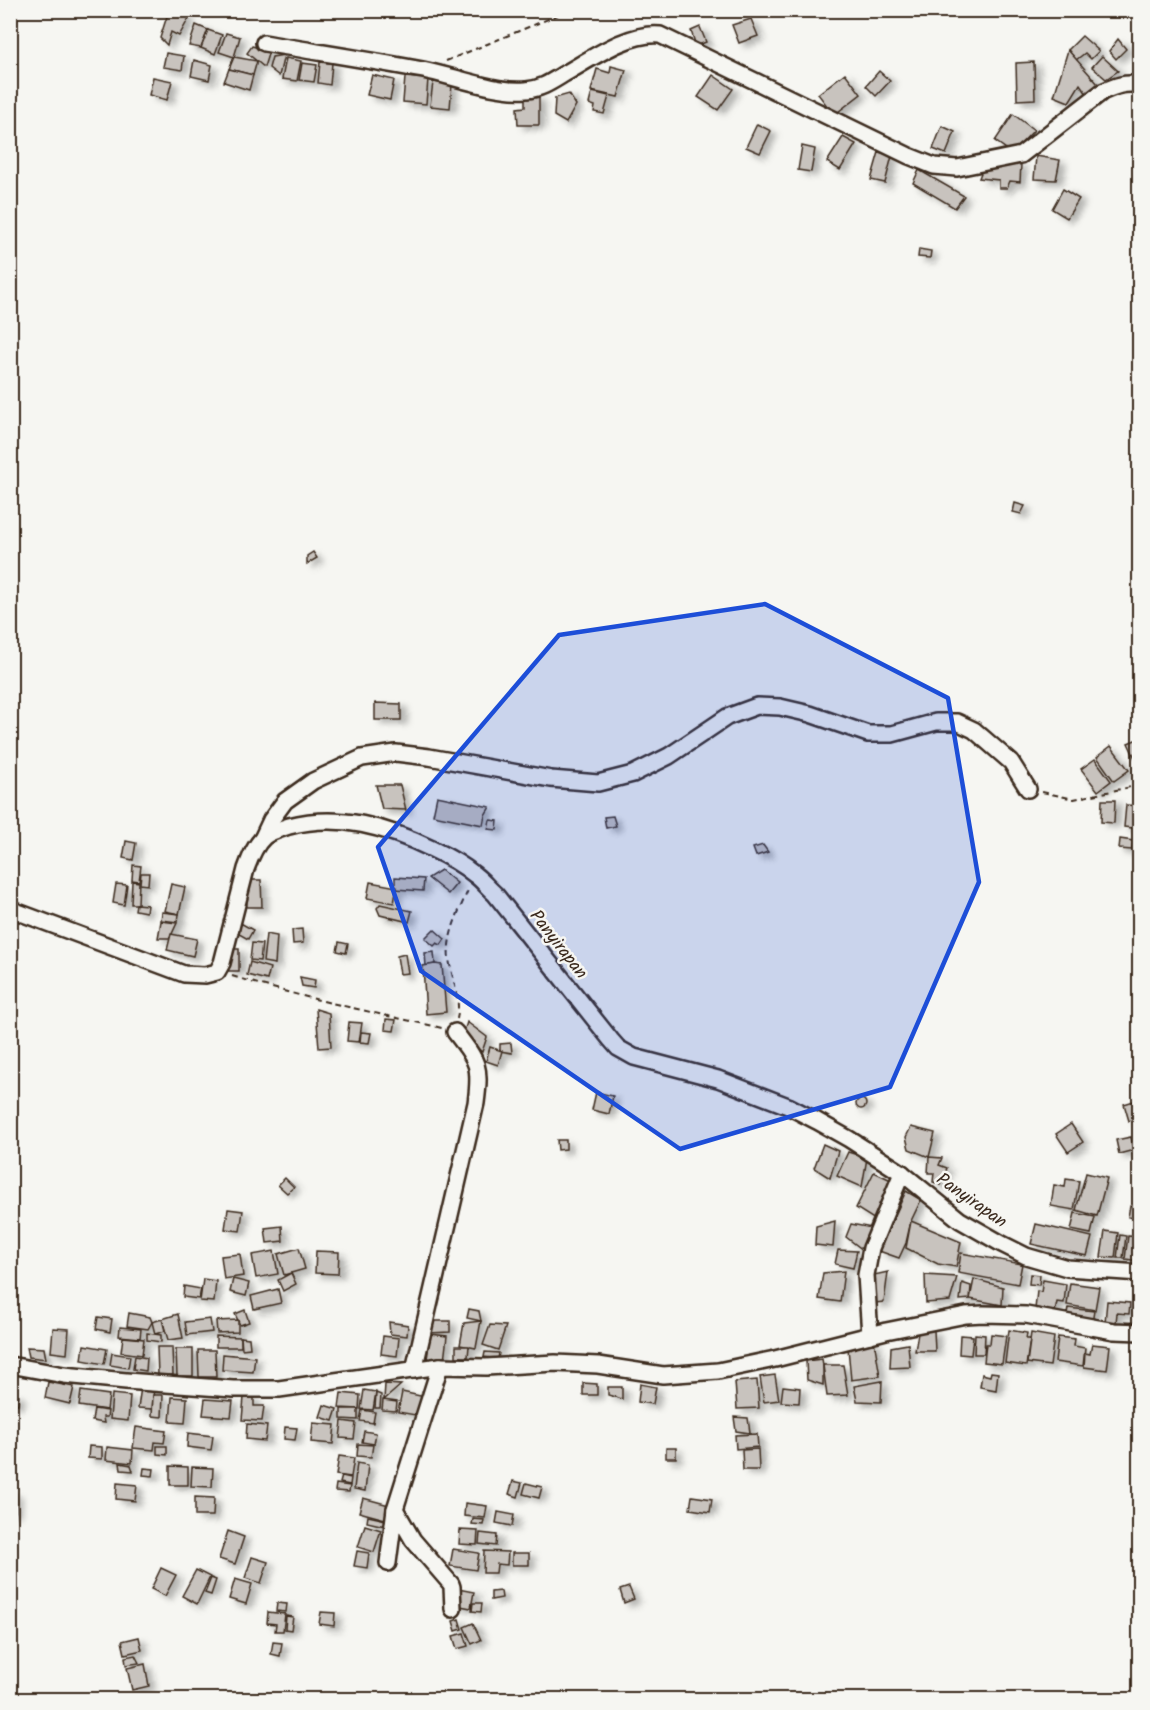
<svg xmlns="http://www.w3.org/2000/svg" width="1150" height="1710" font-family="Kalam,sans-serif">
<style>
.building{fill:#c8c3be;stroke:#3b2a1e;stroke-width:1.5;filter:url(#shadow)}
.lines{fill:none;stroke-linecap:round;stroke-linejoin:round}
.street-casing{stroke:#3b2a1e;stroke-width:20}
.path{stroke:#3b2a1e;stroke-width:2;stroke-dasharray:6 4.5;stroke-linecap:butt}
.street{stroke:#f6f6f2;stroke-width:15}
.marked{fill:#1d4ed8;fill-opacity:0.2;stroke:#1d4ed8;stroke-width:4.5;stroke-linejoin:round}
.labels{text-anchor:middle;stroke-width:5;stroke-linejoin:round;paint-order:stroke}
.street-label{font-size:18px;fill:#3b2a1e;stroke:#f6f6f2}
</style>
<defs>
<filter id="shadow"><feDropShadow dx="6" dy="4" stdDeviation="3" flood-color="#0004"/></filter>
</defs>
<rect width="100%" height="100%" fill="#f6f6f2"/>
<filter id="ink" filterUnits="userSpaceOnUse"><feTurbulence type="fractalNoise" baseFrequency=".0167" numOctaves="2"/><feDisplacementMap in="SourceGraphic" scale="12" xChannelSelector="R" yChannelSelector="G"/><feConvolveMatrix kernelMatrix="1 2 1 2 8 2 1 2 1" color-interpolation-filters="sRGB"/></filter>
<g filter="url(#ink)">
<g class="building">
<polygon points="169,10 176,10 189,18 179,36 171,32 167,45 160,38"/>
<polygon points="751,19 758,36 739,43 732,25"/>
<polygon points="196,25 208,30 201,48 189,46"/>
<polygon points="700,27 706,42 696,46 691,31"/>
<polygon points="208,30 222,35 215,54 201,48"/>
<polygon points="226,33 240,37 234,57 219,52"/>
<polygon points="1082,36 1099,51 1091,59 1085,53 1076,60 1068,50"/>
<polygon points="1118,39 1126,49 1116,59 1109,51"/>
<polygon points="252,46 269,51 264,67 247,53"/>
<polygon points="1068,50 1098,84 1087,94 1080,84 1069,102 1054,96"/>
<polygon points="166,53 184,56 182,70 163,67"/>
<polygon points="284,55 279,76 269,68 272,57"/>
<polygon points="1102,56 1118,71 1106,79 1092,67"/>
<polygon points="234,57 257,61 253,75 229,69"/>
<polygon points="286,58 301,61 297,81 282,79"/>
<polygon points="194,60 212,65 209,80 191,76"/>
<polygon points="320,62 332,63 330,85 318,83"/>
<polygon points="1034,62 1035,99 1017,100 1016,63"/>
<polygon points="302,63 317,65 314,82 299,80"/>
<polygon points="611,66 626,70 618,97 591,91 597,69 610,73"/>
<polygon points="229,69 253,75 249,90 224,82"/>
<polygon points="879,71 890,81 876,96 866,86"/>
<polygon points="845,73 861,94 834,115 818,94"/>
<polygon points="372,75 394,80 390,100 367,95"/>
<polygon points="713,75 733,89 718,110 698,97"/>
<polygon points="153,77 172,81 167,100 149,95"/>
<polygon points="405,77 428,79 426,104 403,102"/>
<polygon points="433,82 452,84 450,108 430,106"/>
<polygon points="592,92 609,96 604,114 594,112 595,106 589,104"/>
<polygon points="569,94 576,105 566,123 554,116 555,98"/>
<polygon points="525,97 539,97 539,125 518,125 517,108 525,107"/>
<polygon points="1013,114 1034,130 1012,153 995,141"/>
<polygon points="757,124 771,131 760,153 746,147"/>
<polygon points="942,126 955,132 946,154 933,149"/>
<polygon points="843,137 856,144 840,170 827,162"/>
<polygon points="802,146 815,149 811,172 798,170"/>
<polygon points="879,152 892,156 885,183 871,180"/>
<polygon points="1036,156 1060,160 1056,180 1034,179"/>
<polygon points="1005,163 1021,164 1020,182 1010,181 1007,188 999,188 999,180 979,178 982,170"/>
<polygon points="919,170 964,196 955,208 913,183"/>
<polygon points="1063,189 1079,199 1067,218 1052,209"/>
<polygon points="919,249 931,251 930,258 918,257"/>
<polygon points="1015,503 1025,506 1021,514 1013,512"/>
<polygon points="313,552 317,558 307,564 307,556"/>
<polygon points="375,703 401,704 401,720 375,720"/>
<polygon points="1140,738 1140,761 1137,762 1128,743"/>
<polygon points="1111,746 1129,770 1114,781 1097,757"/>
<polygon points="1095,759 1111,781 1098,791 1081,769"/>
<polygon points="376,785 400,785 406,810 382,809"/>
<polygon points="437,796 490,807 485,815 483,825 433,815"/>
<polygon points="1102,800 1115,800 1114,823 1101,822"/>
<polygon points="1126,805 1140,806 1140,829 1124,827"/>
<polygon points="613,816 616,826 606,828 604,817"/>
<polygon points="490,820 498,821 497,830 488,829"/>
<polygon points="1120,839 1133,841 1132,850 1119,849"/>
<polygon points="126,841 136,843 133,860 123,858"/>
<polygon points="763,845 768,852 756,856 753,848"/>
<polygon points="133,865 141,866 139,881 132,880"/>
<polygon points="441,870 457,883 448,894 428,878"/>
<polygon points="141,873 149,873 148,885 140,884"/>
<polygon points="395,877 424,879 423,891 395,889"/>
<polygon points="246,880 261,880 262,907 247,907"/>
<polygon points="132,881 139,882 138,904 131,904"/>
<polygon points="370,882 397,887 394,903 367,898"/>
<polygon points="116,884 127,885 124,905 113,903"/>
<polygon points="171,884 185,887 179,914 165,911"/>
<polygon points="136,904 147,905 146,912 135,910"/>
<polygon points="380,904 412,911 409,922 380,915 377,908"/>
<polygon points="162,912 179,914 178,922 161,920"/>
<polygon points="161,921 177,923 170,938 158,938"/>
<polygon points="237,921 253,930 248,939 232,930"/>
<polygon points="302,929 303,943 293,944 292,930"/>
<polygon points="434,929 445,939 441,945 437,943 434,946 425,938"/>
<polygon points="171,934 197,939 193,956 167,950"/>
<polygon points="266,934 277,936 275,964 263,962"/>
<polygon points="339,942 348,944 346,953 337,951"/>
<polygon points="252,943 262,944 260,961 250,960"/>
<rect x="228" y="949" width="11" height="22"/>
<polygon points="434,952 435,964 426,966 425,953"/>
<polygon points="405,954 408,973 400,974 397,956"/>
<polygon points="250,962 270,968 267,980 247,975"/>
<polygon points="435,964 442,965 446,1012 426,1014 423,966"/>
<polygon points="300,977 315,980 314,988 302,986"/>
<polygon points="316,1009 329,1013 331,1047 319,1048"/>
<polygon points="386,1019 396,1020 394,1031 385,1030"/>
<polygon points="349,1022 362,1023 359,1042 347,1041"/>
<polygon points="467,1022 487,1037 482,1052 463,1035"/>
<polygon points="361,1032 371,1033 369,1043 360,1042"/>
<polygon points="511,1043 512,1053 500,1051 500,1044"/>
<polygon points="490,1047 502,1051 498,1065 486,1061"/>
<polygon points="596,1092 613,1096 609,1114 592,1110"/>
<circle cx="861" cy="1104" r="5"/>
<polygon points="1140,1099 1140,1117 1129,1121 1124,1104"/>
<polygon points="1071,1124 1083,1142 1068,1152 1056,1134"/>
<polygon points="911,1127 935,1133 929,1157 909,1149 906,1137"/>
<polygon points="1135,1134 1140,1134 1140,1151 1137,1151"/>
<polygon points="1131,1137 1134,1150 1119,1154 1116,1140"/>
<polygon points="557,1140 566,1140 566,1149 558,1150"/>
<polygon points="823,1144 838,1151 830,1178 814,1168"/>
<polygon points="848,1152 867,1158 862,1187 837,1176"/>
<polygon points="929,1157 942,1158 939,1165 947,1168 941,1185 933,1182 934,1173 928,1173"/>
<polygon points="874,1172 891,1180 875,1220 856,1208"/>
<polygon points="1086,1173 1107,1178 1097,1216 1076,1210"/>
<polygon points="285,1178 294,1187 287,1193 278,1185"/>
<polygon points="1066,1179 1079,1181 1074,1210 1051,1206 1054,1185 1065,1187"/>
<polygon points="906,1191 921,1200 911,1221 906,1243 899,1258 879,1251"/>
<polygon points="1130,1206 1140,1207 1140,1219 1128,1217"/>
<polygon points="228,1209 243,1211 240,1231 225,1229"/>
<polygon points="1075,1213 1095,1217 1091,1234 1071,1230"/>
<polygon points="835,1221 833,1247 815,1245 816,1226"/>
<polygon points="911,1221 961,1242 956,1267 938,1264 906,1248"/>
<polygon points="851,1224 872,1228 863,1250 846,1237"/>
<polygon points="1036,1224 1092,1237 1087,1256 1031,1244"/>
<polygon points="282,1226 283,1241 267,1243 265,1228"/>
<polygon points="1105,1231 1118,1233 1115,1258 1101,1257"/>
<polygon points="1120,1235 1126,1236 1123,1258 1117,1258"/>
<polygon points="1128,1236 1140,1237 1140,1261 1125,1259"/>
<polygon points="299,1248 305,1269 284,1275 278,1254"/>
<polygon points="838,1250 857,1251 853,1268 835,1264"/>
<polygon points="274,1251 278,1274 256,1278 252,1255"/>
<polygon points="316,1251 339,1252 338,1274 315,1273"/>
<polygon points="961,1253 1022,1264 1018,1284 958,1273"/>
<polygon points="240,1254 243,1276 224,1279 221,1256"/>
<polygon points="844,1271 840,1302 819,1299 823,1273"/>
<polygon points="888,1272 884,1302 875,1303 874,1275"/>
<polygon points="291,1273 296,1284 283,1291 278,1280"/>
<polygon points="1030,1274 1040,1275 1039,1285 1029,1284"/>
<polygon points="925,1275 957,1277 950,1301 926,1303"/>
<polygon points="203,1279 216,1281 214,1302 200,1301"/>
<polygon points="233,1279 249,1283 246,1296 230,1292"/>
<polygon points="974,1279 1003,1287 1002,1305 970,1299"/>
<polygon points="1043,1280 1066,1284 1064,1303 1057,1302 1055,1312 1035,1309 1037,1291 1041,1292"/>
<polygon points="962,1283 971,1286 970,1299 960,1300"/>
<polygon points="1070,1283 1099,1287 1095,1310 1067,1305"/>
<polygon points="184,1286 201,1289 199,1299 183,1297"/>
<polygon points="1135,1288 1140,1289 1140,1311 1132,1309"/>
<polygon points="278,1289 281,1303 254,1309 251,1296"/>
<polygon points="1107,1301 1130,1303 1129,1314 1117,1313 1116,1323 1105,1322"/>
<polygon points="1068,1308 1094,1311 1092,1323 1066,1320"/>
<polygon points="469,1309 479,1311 481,1321 467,1318"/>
<polygon points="245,1310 249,1322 240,1325 235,1314"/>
<polygon points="129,1313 150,1317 152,1322 148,1329 127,1326"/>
<polygon points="178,1314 183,1338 168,1340 162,1319"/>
<polygon points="98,1317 112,1319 110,1332 96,1329"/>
<polygon points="162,1319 165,1331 155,1334 152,1322"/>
<polygon points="210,1319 212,1332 187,1335 185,1322"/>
<polygon points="238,1320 238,1332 217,1333 216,1321"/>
<polygon points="428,1321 450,1321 450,1332 429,1333"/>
<polygon points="481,1321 476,1348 460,1345 464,1323"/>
<polygon points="389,1322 408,1325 407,1336 390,1334"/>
<polygon points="490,1325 506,1326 498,1350 483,1345"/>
<polygon points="120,1327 141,1329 140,1338 119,1336"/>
<polygon points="53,1328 69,1329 67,1354 51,1352"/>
<polygon points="934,1330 935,1351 915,1351 918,1333"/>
<polygon points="1009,1330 1027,1333 1026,1339 1030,1339 1026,1366 1005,1363"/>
<polygon points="147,1333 161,1335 161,1342 147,1340"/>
<polygon points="1031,1333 1054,1337 1050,1366 1027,1363"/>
<polygon points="430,1334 447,1336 444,1361 427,1360"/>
<polygon points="975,1334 985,1335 984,1354 974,1354"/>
<polygon points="991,1334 1006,1336 1002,1364 984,1362 986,1344 990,1344"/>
<polygon points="960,1335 973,1336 971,1355 959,1354"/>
<polygon points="216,1336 241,1337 241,1347 216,1347"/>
<polygon points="383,1336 399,1338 397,1356 381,1354"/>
<polygon points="123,1337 144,1339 142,1355 121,1352"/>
<polygon points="241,1337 249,1338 250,1348 242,1349"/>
<polygon points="1058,1337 1075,1339 1074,1346 1085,1348 1083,1366 1055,1362"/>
<polygon points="874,1340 880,1376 851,1380 848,1348"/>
<polygon points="908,1344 910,1367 890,1368 891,1347"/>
<polygon points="1092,1344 1110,1346 1107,1370 1084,1367 1085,1353 1090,1354"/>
<polygon points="84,1345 107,1349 104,1364 82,1360"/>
<polygon points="456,1346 469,1346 468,1357 456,1357"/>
<polygon points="27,1347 44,1348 46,1359 29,1357"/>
<polygon points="157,1347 172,1347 173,1375 158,1375"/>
<polygon points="176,1349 193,1349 193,1376 177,1376"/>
<polygon points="198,1350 215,1350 216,1377 199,1377"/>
<polygon points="485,1352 499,1353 498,1359 484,1357"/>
<polygon points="112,1353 130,1356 128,1368 110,1365"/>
<polygon points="223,1354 255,1357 253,1372 222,1370"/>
<polygon points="135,1356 147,1358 146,1371 133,1369"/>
<polygon points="822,1359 823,1365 823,1385 807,1380 806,1361"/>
<polygon points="823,1365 843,1365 848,1395 827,1396"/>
<polygon points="991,1372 998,1373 996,1390 980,1387 982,1374 990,1376"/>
<polygon points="775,1375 779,1400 764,1402 760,1377"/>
<polygon points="757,1380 759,1408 737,1409 735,1382"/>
<polygon points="882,1381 881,1402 857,1401 854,1386"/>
<polygon points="48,1382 74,1387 70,1404 45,1398"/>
<polygon points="583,1383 597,1384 597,1395 583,1395"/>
<polygon points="385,1384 401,1385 384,1400"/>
<polygon points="640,1384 656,1387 653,1404 638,1402"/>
<polygon points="783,1386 800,1388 799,1403 781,1402"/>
<polygon points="141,1387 154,1388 152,1409 138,1408"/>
<polygon points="608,1387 622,1387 622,1399 608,1395"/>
<polygon points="364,1390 376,1392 373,1410 361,1409"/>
<polygon points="81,1391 109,1395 107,1410 79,1406"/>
<polygon points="402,1392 425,1397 421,1416 398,1412"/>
<polygon points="341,1393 360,1395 359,1409 339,1408"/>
<polygon points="376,1393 381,1395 380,1408 375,1408"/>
<polygon points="10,1394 19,1395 18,1404 10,1404"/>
<polygon points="112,1394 130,1396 128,1421 110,1419"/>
<polygon points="153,1395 163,1395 162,1417 152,1416"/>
<polygon points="172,1397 187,1398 185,1423 170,1422"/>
<polygon points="244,1397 254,1398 254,1406 264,1406 262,1421 242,1420"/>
<polygon points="205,1399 233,1401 231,1417 203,1415"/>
<polygon points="383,1400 397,1402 396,1411 382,1410"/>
<polygon points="324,1405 337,1409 333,1421 320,1417"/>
<polygon points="94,1409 108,1411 107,1417 103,1417 104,1423 92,1421"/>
<polygon points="341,1409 358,1409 358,1420 341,1419"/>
<polygon points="362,1410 375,1412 373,1423 360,1421"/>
<polygon points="734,1417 748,1418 750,1433 736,1431"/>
<polygon points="342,1421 356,1423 354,1439 340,1438"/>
<polygon points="313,1423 335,1425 333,1444 311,1442"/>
<polygon points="247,1424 267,1426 265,1441 246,1439"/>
<polygon points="136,1427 166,1431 164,1443 155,1442 154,1450 133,1448"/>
<polygon points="285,1427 297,1428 295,1440 284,1439"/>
<polygon points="364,1431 376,1433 374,1444 362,1442"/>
<polygon points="188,1433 213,1436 211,1450 187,1447"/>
<polygon points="757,1434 758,1447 736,1449 735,1435"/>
<polygon points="358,1444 373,1445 371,1457 357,1456"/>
<polygon points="89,1446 102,1447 102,1459 88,1458"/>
<polygon points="157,1446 167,1446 167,1455 157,1454"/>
<polygon points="107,1447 133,1450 132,1463 106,1460"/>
<rect x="666" y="1448" width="10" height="10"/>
<polygon points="758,1449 759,1470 743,1470 742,1450"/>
<polygon points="339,1456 354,1458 351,1477 336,1475"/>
<polygon points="120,1463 131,1465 133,1471 121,1470"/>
<polygon points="357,1463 368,1465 365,1491 354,1489"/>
<polygon points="170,1466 188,1467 188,1485 170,1485"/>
<polygon points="192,1467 213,1468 212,1487 191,1486"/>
<polygon points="144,1468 154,1469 153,1476 143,1475"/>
<polygon points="342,1476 351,1478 350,1485 340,1483"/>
<polygon points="513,1481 522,1483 518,1497 509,1494"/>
<polygon points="117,1483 137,1485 135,1501 116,1499"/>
<polygon points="526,1483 542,1487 539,1498 523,1494"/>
<polygon points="336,1484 350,1486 349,1492 335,1491"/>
<polygon points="10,1493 16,1493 15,1512 10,1512"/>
<polygon points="692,1496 712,1499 710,1512 690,1509"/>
<polygon points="195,1497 214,1498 213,1516 195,1516"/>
<polygon points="363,1498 389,1505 385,1519 359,1512"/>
<polygon points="465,1503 487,1506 485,1518 464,1516"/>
<polygon points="498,1512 514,1515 512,1526 496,1523"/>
<polygon points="368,1516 386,1520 385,1526 367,1522"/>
<polygon points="473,1519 484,1520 483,1525 472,1524"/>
<polygon points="365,1525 381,1530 374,1552 358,1547"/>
<polygon points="460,1530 478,1531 477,1545 459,1544"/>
<polygon points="228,1531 244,1537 235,1564 219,1559"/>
<polygon points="480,1533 497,1535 496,1546 479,1544"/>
<polygon points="453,1549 479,1553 476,1570 450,1566"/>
<polygon points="357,1551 369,1553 367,1568 354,1566"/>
<polygon points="484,1551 508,1552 507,1565 497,1564 496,1573 483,1573"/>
<rect x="512" y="1553" width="17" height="12"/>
<polygon points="252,1557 268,1562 261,1583 245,1578"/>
<polygon points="161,1568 176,1575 165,1596 151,1589"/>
<polygon points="196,1570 210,1577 197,1604 182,1596"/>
<polygon points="211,1578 216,1580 211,1595 205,1593"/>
<polygon points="235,1579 252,1584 246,1604 229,1599"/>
<polygon points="629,1587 634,1599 624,1603 620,1590"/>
<polygon points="458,1589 474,1592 471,1608 455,1605"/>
<polygon points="501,1591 502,1598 491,1600 491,1592"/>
<polygon points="277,1603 287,1604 286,1612 276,1611"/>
<polygon points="473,1603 482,1603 481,1612 472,1611"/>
<polygon points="268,1612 285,1614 283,1631 275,1631 276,1624 267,1623"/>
<polygon points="321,1612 335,1613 334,1626 319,1624"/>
<polygon points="286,1616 293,1617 291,1630 285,1629"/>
<polygon points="459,1619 462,1629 456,1631 453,1621"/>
<polygon points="473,1623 481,1640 472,1644 464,1627"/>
<polygon points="464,1633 468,1646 457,1649 453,1636"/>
<polygon points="139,1637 142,1650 125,1654 122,1641"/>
<polygon points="273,1642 282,1643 280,1656 271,1654"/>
<polygon points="135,1655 139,1663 126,1665 125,1657"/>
<polygon points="145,1664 149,1686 132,1690 127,1668"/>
</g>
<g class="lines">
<g class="street-casing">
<g id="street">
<path d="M264,43C317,52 370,60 423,70C453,76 497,93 526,90C541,89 551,82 564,74C591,59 628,32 660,35L909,156L934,166L957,168L1021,155L1102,92C1115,86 1125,82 1140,85"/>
<polyline points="263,837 271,820 285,801 313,781 362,758 396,753 429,757 551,779 598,783 633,774 669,756 727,717 757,706 780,707 810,714 868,734 892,734 936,722 957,722 974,730 1011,762 1028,789"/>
<path d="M10,909L184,974L205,975L217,972L222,963L246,869C250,858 255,845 264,837C271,831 281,829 289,826C339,813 387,827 432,849C447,856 462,864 475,875C482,880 488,888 495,894L611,1040L618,1048L634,1057L718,1079L788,1106L817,1121L849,1139L902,1173L960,1220L1002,1244L1026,1256L1067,1268L1140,1273"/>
<polyline points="870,1335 866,1275 871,1248 902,1173"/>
<polyline points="10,1365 64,1375 126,1381 233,1389 279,1389 440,1366 486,1367 555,1363 598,1365 663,1375 718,1371 775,1359 886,1331 966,1315 983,1314 1026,1315 1114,1331 1140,1332"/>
<path d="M414,1370L476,1103C481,1065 478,1062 455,1032"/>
<polyline points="395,1509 413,1540 451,1584 452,1587 453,1609"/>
<polyline points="388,1563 395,1509 440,1366"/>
</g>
</g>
<g class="path">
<polyline points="446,61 570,10"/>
<polyline points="1042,792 1074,799 1140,785"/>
<path d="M232,976C301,998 372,1012 442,1028"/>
<path d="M457,1019C461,998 452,979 449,959C446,935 460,909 469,888"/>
</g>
<use href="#street" class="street"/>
</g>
</g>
<path class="marked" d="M765,604L948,698L979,882L890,1087L680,1149L421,971L378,847L559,635Z"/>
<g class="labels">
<g class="street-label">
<text transform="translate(559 944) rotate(52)" y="6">Panyirapan</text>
<text transform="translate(972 1200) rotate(35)" y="6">Panyirapan</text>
</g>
</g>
<rect width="1150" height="1710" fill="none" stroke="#f6f6f2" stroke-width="36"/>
<rect x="18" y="18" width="1114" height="1674" fill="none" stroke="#3b2a1e" stroke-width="2" filter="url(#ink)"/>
</svg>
